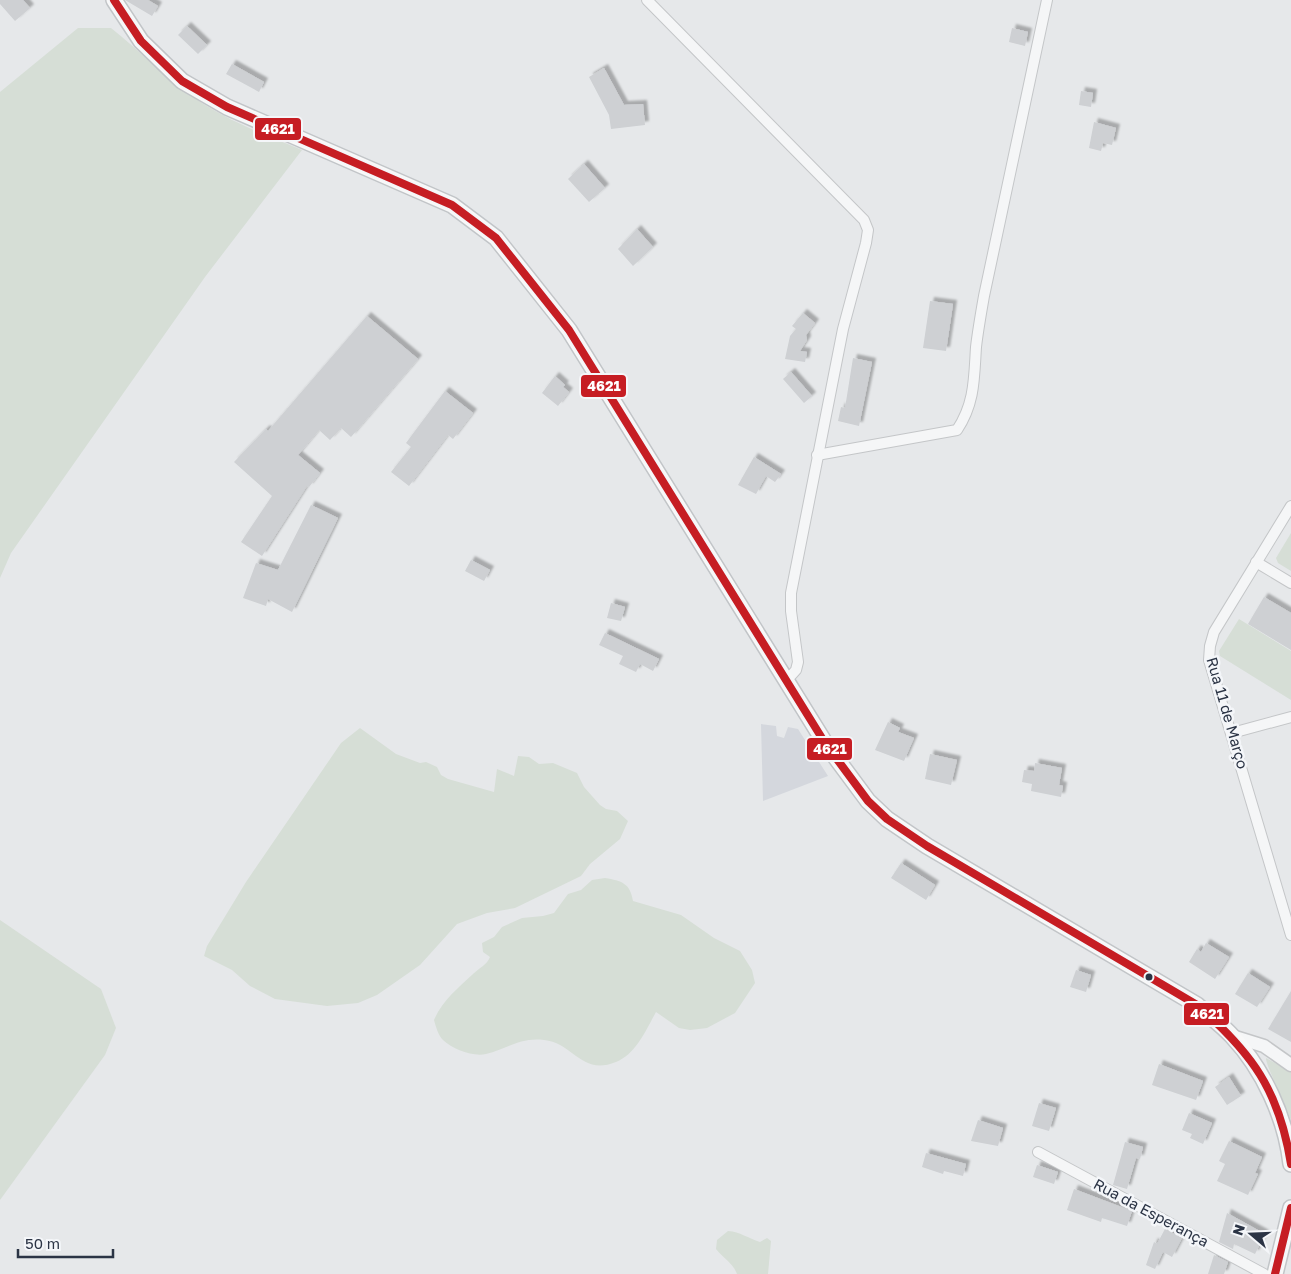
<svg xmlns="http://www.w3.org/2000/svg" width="1291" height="1274" font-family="'Golos Text',sans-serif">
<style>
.built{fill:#d4d7dd}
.green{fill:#d6ded6}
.building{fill:#ced0d3;filter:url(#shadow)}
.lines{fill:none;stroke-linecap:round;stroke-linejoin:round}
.minor-casing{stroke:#c4c6c8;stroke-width:12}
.tertiary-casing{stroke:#c4c6c8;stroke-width:15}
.primary-casing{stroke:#c2c5c8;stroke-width:18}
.minor{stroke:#f5f6f7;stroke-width:10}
.tertiary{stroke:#f5f6f7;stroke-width:12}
.primary{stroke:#f8f8f8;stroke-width:15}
.bus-1-casing{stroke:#f4f6f9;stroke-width:11}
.bus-1{stroke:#c61d23;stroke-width:8}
.bus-dot{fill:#2b3445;stroke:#f4f6f9;stroke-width:2}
.labels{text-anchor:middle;stroke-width:5;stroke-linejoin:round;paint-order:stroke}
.street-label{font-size:15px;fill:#2b3445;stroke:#f4f6f9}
.line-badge{stroke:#f4f6f9;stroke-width:2}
.badge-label{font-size:14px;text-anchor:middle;font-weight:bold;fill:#fff}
</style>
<defs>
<filter id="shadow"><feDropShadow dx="4" dy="-4" stdDeviation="1" flood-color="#0004"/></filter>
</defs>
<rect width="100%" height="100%" fill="#e6e8ea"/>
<polygon class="built" points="761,724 776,726 777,736 784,738 788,727 798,729 828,776 763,801"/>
<g class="green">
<path d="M78,28H111C140,51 165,78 196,99C228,121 266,135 302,150L205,277L11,553L0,578V92Z"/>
<polygon points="1291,533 1291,571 1278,563 1276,558"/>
<polygon points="1239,619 1291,651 1291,700 1220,656 1219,651"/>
<polygon points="360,728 396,754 420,763 426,762 437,767 441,775 448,779 494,792 497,769 514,776 518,756 529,757 539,764 553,763 577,773 584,787 600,805 606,809 617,811 628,821 620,839 590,864 581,876 515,908 487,913 457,924 420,965 377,995 358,1003 327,1006 275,999 250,986 232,970 204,956 207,946 246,882 341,743"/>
<path d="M605,878C622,881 630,883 633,901L681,915L714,938L740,951L752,970L755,983L735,1013L707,1028L690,1030L679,1028L656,1012C646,1030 636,1054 616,1062C581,1076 574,1043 544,1040C520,1037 507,1049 486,1054C473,1057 452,1049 443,1040C438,1035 436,1027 434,1020C442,1001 458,988 473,974C479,968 487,965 490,957L483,952L482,943L494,937L502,927L522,918L543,916L554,913L568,894L581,890L592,880Z"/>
<polygon points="0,920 101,989 116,1028 105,1055 0,1200"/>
<path d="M1266,1058L1291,1072V1120C1287,1109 1265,1063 1266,1058Z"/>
<path d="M728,1231C740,1232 748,1238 760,1242L767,1238L771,1241L768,1274H737C733,1263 723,1258 716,1249L717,1240Z"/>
</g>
<g class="building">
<polygon points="0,0 23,0 30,8 15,21 0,4"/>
<polygon points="125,0 148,0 158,6 152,16"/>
<polygon points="187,26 207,45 198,54 178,35"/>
<polygon points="1012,28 1028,32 1025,46 1009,42"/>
<polygon points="232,64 264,82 259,92 226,74"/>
<polygon points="604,68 624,105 643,104 645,125 611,129 609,115 589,77"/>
<polygon points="1081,91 1093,93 1091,107 1079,105"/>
<polygon points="1094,122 1116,128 1112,145 1103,143 1101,151 1089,148"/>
<polygon points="584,164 605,188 589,202 568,179"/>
<polygon points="637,229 653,247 633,266 618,249"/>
<polygon points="930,301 953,304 946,351 923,348"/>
<polygon points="803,313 815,323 806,335 807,340 800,351 807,352 805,362 785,359 790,336 796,329 792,326"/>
<polygon points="367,316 418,359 351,437 341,428 330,440 319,430 298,455 320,473 309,487 307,486 262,556 241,542 272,496 234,462 266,429 268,431"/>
<polygon points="853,358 872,362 859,426 838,421 841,407 845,408"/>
<polygon points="791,372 812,396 804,403 783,379"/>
<polygon points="555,376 565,385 563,387 569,392 558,406 542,393"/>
<polygon points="445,391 473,413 453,439 448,435 409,486 391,472 411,447 406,443"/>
<polygon points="754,457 781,474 775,482 766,476 756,494 738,485"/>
<polygon points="311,505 338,518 292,612 268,599 266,606 243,598 256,563 278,570"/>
<polygon points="471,560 490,570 484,581 465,571"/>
<polygon points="1264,597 1291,613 1291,650 1248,624"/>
<polygon points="611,603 625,607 621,621 607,618"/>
<polygon points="605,633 659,659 653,671 640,664 636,672 619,664 623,656 599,645"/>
<polygon points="888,722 900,728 898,732 914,738 904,761 875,750"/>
<polygon points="930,754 957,760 951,785 925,779"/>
<polygon points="1035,763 1062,768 1059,785 1063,786 1061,797 1031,791 1032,784 1022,782 1024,770 1034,771"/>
<polygon points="901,863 935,885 926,900 891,878"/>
<polygon points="1206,943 1229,957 1215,979 1189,962 1197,949 1201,952"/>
<polygon points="1076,970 1091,975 1086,992 1070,987"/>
<polygon points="1248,973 1270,987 1257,1007 1235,994"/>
<polygon points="1291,991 1291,1042 1268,1029"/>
<polygon points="1159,1064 1203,1081 1196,1100 1152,1085"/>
<polygon points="1229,1077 1241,1096 1227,1105 1215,1087"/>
<polygon points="1039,1103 1056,1108 1049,1131 1032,1126"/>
<polygon points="1189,1113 1212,1123 1203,1144 1190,1138 1192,1134 1182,1130"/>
<polygon points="978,1120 1003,1128 998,1146 971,1141"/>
<polygon points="1229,1141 1262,1157 1255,1173 1258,1174 1248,1195 1217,1181 1225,1164 1219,1161"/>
<polygon points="1125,1142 1143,1147 1140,1159 1136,1158 1127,1189 1113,1185"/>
<polygon points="926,1153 966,1164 963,1176 944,1171 943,1174 922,1167"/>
<polygon points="1037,1165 1058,1172 1054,1184 1033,1177"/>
<polygon points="1074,1189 1132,1211 1127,1226 1102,1218 1101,1222 1067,1210"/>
<polygon points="1227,1213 1265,1234 1255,1254 1234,1244 1233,1249 1219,1242"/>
<polygon points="1165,1229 1182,1238 1172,1257 1163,1252 1155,1269 1146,1265 1154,1242 1157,1244"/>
<polygon points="1214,1255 1228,1262 1224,1274 1208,1274"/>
</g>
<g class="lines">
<g class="minor-casing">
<g id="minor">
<polyline points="647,0 864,220 868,230 866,243 843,329 791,593 791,611 798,662 796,670 787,680"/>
<path d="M817,455L957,430C975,403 974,378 976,347C978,330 981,313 984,296L1047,0"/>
<polyline points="1291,506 1214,632 1210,646 1209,660 1291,935"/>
<polyline points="1256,562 1291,583"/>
<polyline points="1232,733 1291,717"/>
<polyline points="1038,1152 1264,1274"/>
</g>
</g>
<g class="tertiary-casing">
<polyline id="tertiary" points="1232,1036 1264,1046 1291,1065"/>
</g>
<g class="primary-casing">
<g id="primary">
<path d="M114,0L141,41L182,81L227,107L452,205L496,238L569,330L825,743L868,801L887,819L927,846L1197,1005C1208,1015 1221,1024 1232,1036C1263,1069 1286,1118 1291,1164"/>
<polyline points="1275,1274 1291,1208"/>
</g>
</g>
<use href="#minor" class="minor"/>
<use href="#tertiary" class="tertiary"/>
<use href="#primary" class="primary"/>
<g class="bus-1-casing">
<g id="bus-1">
<path d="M114,0L141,41L182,81L227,107L452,205L496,238L569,330L825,743L868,801L887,819L927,846L1197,1005C1252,1053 1279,1090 1291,1164"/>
<polyline points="1275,1274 1291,1208"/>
</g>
</g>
<use href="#bus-1" class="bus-1"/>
</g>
<circle class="bus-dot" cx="1149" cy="977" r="4.5"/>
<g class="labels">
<g class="street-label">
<text transform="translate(1227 713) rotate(74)" y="5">Rua 11 de Março</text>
<text transform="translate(1151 1213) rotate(28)" y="5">Rua da Esperança</text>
</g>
</g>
<g class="line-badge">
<rect x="254" y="117" width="48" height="24" rx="5" fill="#c61d23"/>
<rect x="580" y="374" width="47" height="24" rx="5" fill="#c61d23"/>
<rect x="806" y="737" width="47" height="24" rx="5" fill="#c61d23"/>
<rect x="1183" y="1002" width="47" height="24" rx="5" fill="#c61d23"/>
</g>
<g class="badge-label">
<text x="278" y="134">4621</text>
<text x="604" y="391">4621</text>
<text x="830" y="754">4621</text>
<text x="1207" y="1019">4621</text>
</g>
<g transform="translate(1251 1234) rotate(289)" stroke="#f4f6f9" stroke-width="4" paint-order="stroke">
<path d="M0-4L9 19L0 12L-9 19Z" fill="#2b3445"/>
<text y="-8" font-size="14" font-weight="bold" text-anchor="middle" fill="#2b3445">N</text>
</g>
<path d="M18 1249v8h95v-8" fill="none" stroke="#2b3445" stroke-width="2.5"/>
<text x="25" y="1249" font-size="15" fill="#2b3445" stroke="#f4f6f9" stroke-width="4" paint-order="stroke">50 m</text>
</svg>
